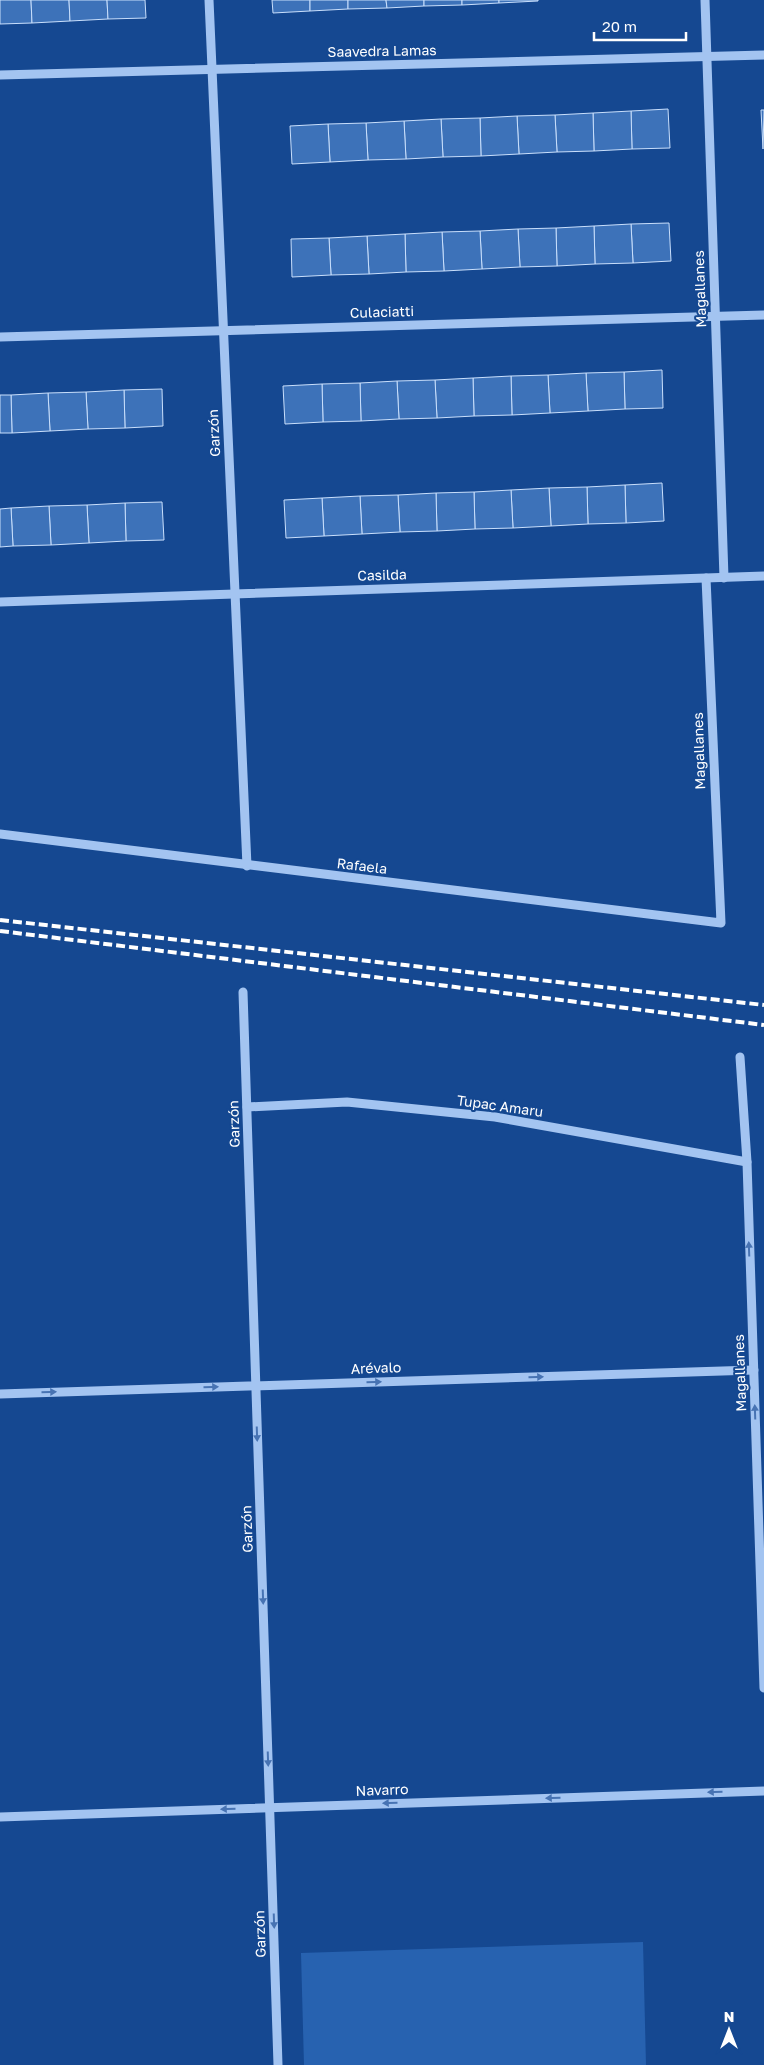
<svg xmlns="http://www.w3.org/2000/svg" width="764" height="2065" font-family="'Golos Text',sans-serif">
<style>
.green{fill:#2762b0}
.building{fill:#3d72b9;stroke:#c9dffc}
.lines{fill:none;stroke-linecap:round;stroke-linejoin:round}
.minor{stroke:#a3c4f1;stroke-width:9}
.rail{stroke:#fff;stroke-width:4;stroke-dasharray:9 4;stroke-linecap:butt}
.oneway{fill:#4773b3}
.labels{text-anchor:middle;stroke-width:4;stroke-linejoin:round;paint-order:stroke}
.street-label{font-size:14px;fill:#fff;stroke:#154891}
</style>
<rect width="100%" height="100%" fill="#154891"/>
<polygon class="green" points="643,1942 646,2065 304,2065 301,1953"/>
<g class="building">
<polygon points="0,0 31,0 32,23 0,24"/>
<polygon points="31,0 69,0 70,21 32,23"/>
<polygon points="69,0 107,0 108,19 70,21"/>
<polygon points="107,0 145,0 146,18 108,19"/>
<polygon points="272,0 310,0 310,11 273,13"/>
<polygon points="310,0 348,0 348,9 310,11"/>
<polygon points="348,0 386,0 387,8 348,9"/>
<polygon points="386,0 424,0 424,6 387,8"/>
<polygon points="424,0 462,0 462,5 424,6"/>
<polygon points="462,0 499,0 499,3 462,5"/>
<polygon points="499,0 538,0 538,1 499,3"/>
<polygon points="668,109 670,148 632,149 631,111"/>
<polygon points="761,110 764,110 763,149"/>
<polygon points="631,111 632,149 594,151 593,113"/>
<polygon points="593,113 594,151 557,152 555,115"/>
<polygon points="555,115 557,152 519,154 517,116"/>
<polygon points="517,116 519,154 481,156 480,118"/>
<polygon points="480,118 481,156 443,157 441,119"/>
<polygon points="441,119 443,157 406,159 404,121"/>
<polygon points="404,121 406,159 368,160 366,123"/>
<polygon points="366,123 368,160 330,162 328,124"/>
<polygon points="328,124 330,162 292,164 290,126"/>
<polygon points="669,223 671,261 633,263 631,224"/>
<polygon points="631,224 633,263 595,264 594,226"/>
<polygon points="594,226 595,264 557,266 556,228"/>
<polygon points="556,228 557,266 520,267 518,229"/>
<polygon points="518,229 520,267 482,269 480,231"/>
<polygon points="480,231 482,269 444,271 442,232"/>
<polygon points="442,232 444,271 406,272 405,234"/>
<polygon points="405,234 406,272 369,274 367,236"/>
<polygon points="367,236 369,274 331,275 329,238"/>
<polygon points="329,238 331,275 292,277 291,239"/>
<polygon points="662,370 663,408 625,409 624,372"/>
<polygon points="624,372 625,409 588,411 586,373"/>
<polygon points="586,373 588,411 550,413 548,375"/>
<polygon points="548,375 550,413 512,415 511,376"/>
<polygon points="511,376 512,415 474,416 473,378"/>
<polygon points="473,378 474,416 437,418 435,380"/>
<polygon points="435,380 437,418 399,419 397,381"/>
<polygon points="397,381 399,419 361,421 360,383"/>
<polygon points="360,383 361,421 323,422 322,384"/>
<polygon points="322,384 323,422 285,424 283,386"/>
<polygon points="162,389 163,426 125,428 124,390"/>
<polygon points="124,390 125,428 88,429 86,392"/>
<polygon points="86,392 88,429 50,431 48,393"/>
<polygon points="48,393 50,431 12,433 11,395"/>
<polygon points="0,395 11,395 12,433 0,433"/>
<polygon points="662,483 664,521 626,523 625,485"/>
<polygon points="625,485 626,523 588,524 587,487"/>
<polygon points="587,487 588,524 551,526 549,488"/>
<polygon points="549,488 551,526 513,528 511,490"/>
<polygon points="511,490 513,528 475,529 474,492"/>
<polygon points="474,492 475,529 437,531 436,493"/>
<polygon points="436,493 437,531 400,532 398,495"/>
<polygon points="398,495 400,532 362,534 360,496"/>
<polygon points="360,496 362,534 324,536 322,498"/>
<polygon points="322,498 324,536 286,538 284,500"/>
<polygon points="162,502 164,540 126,541 125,503"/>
<polygon points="125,503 126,541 89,543 87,505"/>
<polygon points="87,505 89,543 51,545 49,506"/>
<polygon points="49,506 51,545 13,546 11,508"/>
<polygon points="11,508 13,546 0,547 0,509"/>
</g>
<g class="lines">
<g class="minor">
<polyline points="209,0 247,866"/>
<polyline points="705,0 724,578"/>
<polyline points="0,75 764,55"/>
<polyline points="0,337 764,315"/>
<polyline points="0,602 764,576"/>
<polyline points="0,834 721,923 706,578"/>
<polyline points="243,992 278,2065"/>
<polyline points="740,1057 747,1162 764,1688"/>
<polyline points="247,1107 347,1102 495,1117 747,1162"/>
<polyline points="0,1394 754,1370"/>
<polyline points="0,1817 764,1791"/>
</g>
<g class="rail">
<polyline points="0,920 764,1005"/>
<polyline points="0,931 764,1025"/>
</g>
</g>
<defs><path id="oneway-solid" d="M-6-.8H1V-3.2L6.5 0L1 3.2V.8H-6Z" transform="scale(1.25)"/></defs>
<g class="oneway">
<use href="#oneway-solid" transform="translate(749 1249) rotate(-92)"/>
<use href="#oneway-solid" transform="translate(536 1377) rotate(-2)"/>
<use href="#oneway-solid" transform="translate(374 1382) rotate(-2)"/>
<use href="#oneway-solid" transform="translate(211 1387) rotate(-2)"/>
<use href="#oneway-solid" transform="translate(49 1392) rotate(-2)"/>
<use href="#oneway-solid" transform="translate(755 1412) rotate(-92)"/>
<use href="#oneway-solid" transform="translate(257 1434) rotate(88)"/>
<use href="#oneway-solid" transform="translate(263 1597) rotate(88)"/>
<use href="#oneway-solid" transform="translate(268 1759) rotate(88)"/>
<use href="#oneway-solid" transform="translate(715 1792) rotate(178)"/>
<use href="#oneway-solid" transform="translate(553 1798) rotate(178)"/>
<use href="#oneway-solid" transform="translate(390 1803) rotate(178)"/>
<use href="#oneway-solid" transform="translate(228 1809) rotate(178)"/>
<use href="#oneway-solid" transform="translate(274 1921) rotate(88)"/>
</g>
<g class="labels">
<g class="street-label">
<text transform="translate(382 51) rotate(-1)" y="5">Saavedra Lamas</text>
<text transform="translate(700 289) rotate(-92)" y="5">Magallanes</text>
<text transform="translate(382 312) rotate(-2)" y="5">Culaciatti</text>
<text transform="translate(214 433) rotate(-93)" y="5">Garzón</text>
<text transform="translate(382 575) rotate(-2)" y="5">Casilda</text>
<text transform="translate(699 751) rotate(-92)" y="5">Magallanes</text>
<text transform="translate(362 866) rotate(7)" y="5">Rafaela</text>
<text transform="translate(500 1106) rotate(8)" y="5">Tupac Amaru</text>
<text transform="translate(234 1124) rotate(-92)" y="5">Garzón</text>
<text transform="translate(376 1368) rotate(-2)" y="5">Arévalo</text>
<text transform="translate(740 1373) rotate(-92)" y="5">Magallanes</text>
<text transform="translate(247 1529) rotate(-92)" y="5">Garzón</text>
<text transform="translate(382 1790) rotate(-2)" y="5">Navarro</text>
<text transform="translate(260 1934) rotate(-92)" y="5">Garzón</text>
</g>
</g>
<g transform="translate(729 2030)" stroke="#154891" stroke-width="4" paint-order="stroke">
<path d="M0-4L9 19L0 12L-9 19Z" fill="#ffffff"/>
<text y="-8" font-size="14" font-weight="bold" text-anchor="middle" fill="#ffffff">N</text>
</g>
<path d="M594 32v8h92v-8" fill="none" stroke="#ffffff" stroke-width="2.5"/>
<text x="602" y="32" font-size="15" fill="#ffffff" stroke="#154891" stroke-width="4" paint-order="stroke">20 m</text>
</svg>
